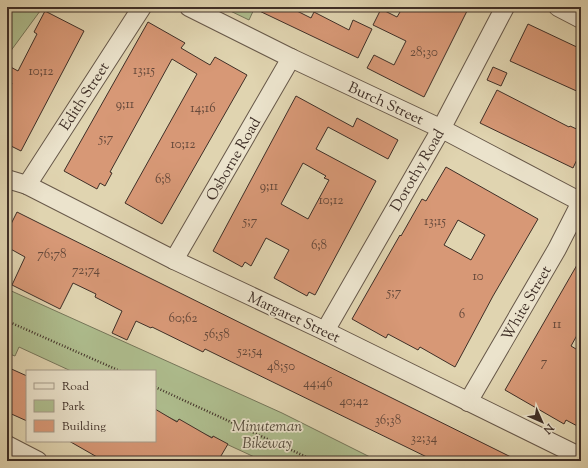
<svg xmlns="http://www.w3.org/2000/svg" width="588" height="468" font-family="'Sorts Mill Goudy',serif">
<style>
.green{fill:#aebd8e;stroke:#76765a}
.building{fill:#d79876;stroke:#3f2f27;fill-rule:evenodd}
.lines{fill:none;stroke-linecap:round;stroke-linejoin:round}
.minor-casing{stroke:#675849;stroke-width:20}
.path{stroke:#3f2f27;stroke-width:2.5;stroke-dasharray:1 2;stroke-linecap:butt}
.minor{stroke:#ebe3cc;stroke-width:18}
.labels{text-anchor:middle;stroke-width:3.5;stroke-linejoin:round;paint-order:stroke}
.number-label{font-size:13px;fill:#65493b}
.street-label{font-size:15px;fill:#3f2f27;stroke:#ebe3cc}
.park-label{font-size:15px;font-style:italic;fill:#554b3c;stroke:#ebe3cc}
</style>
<rect width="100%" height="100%" fill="#e0d4b0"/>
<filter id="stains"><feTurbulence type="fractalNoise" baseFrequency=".005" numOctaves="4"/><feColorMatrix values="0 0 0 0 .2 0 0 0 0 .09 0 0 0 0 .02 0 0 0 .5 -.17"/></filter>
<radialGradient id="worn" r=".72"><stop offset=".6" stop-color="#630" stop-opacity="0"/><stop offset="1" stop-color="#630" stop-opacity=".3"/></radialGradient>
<g class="green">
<polygon points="7,7 43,7 7,56"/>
<polygon points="222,7 255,7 249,20"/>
<polygon points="7,289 282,413 378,461 263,461 155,411 155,371 71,371 19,347 15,356 7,353"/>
</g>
<g class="building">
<polygon points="251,7 289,7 311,18 314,12 349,30 353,20 372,29 358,58"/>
<polygon points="403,7 469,7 424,97 367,68 374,55 394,65 406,41 373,25 381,9 397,17"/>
<polygon points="45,11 84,31 21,151 7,144 7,92 12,83 7,80 7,65 18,71 37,34 34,32"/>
<polygon points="148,22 185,43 181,48 210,65 215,57 247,75 162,224 125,203 197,74 172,59 110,172 112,173 105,186 100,183 97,189 64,171"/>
<polygon points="528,24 581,49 581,93 510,61"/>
<polygon points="493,67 507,73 501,86 487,80"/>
<polygon points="497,90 569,127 570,126 581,131 581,151 573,168 480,123"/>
<path d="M296,96L353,127L357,118L398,140L388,159L328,127L316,149L376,181L315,295L309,292L307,296L274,278L289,250L266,238L251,266L245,262L242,267L213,251ZM303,163L326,176L324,178L329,180L308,219L281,204Z"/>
<path d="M446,167L538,219L493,296L455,367L420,347L418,350L388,334L386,338L352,319L400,235L401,236L422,199L426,201ZM458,220L485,235L471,260L444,245Z"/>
<polygon points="17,212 45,226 519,461 435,461 205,349 203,352 152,327 151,328 136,321 127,340 112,333 122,311 95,297 96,294 73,283 60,309 12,285 25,257 7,247 7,232"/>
<polygon points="581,258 581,328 571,346 581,352 581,428 566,420 564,424 505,390"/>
<polygon points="7,367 27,376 27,421 7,412"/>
<polygon points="155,409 177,422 179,419 212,438 213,436 228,444 218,461 104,461 69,441 155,441"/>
</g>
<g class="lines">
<g class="minor-casing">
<g id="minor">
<polyline points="189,7 291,58 442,129 581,202"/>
<polyline points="558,7 581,19"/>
<polyline points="7,179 27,185 174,260 325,331 581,457"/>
<polyline points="27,185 142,7"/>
<polyline points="174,260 291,58"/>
<polyline points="325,331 440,131 505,7"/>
<polyline points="468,402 557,249 581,202"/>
<polyline points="7,445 38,461"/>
</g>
</g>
<g class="path">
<polyline points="7,321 120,371"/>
<polyline points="155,387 315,461"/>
</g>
<use href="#minor" class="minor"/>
</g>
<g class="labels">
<g class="number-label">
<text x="424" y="56">28;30</text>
<text x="144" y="74">13;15</text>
<text x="41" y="75">10;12</text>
<text x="125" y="108">9;11</text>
<text x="203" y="112">14;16</text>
<text x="106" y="142">5;7</text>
<text x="183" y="148">10;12</text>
<text x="163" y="183">6;8</text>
<text x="269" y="190">9;11</text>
<text x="331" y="204">10;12</text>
<text x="250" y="225">5;7</text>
<text x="435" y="225">13;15</text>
<text x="319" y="249">6;8</text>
<text x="52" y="258">76;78</text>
<text x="86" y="274">72;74</text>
<text x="478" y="280">10</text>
<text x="394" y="296">5;7</text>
<text x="462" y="318">6</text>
<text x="183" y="322">60;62</text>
<text x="557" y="328">11</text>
<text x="217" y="338">56;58</text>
<text x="250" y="355">52;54</text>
<text x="544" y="366">7</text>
<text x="281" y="370">48;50</text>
<text x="318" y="387">44;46</text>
<text x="354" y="405">40;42</text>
<text x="388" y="424">36;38</text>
<text x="424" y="442">32;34</text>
</g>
<g class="street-label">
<text transform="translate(84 96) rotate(-57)" y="5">Edith Street</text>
<text transform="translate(386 103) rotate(25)" y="5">Burch Street</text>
<text transform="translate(233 159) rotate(-60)" y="5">Osborne Road</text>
<text transform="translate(417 170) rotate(-60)" y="5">Dorothy Road</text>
<text transform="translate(526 303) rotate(-60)" y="5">White Street</text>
<text transform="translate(294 317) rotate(25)" y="5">Margaret Street</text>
</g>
<g class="park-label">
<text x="267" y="431">Minuteman<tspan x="267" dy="17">Bikeway</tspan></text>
</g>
</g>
<rect width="588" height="468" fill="none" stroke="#e0d4b0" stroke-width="24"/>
<rect x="8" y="8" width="572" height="452" fill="none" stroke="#3f2f27" stroke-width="2"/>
<rect x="12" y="12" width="564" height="444" fill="none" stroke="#3f2f27"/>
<rect x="26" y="370" width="130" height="72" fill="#ebe3cc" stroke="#a69b8a"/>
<rect x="34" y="383" width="20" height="6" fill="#ebe3cc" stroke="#a69b8a"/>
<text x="62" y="390" font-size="12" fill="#3f2f27">Road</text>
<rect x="34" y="400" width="20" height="12" fill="#aebd8e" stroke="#a69b8a"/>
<text x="62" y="410" font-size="12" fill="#3f2f27">Park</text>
<rect x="34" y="420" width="20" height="12" fill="#d79876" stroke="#a69b8a"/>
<text x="62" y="430" font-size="12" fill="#3f2f27">Building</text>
<g transform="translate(542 422) rotate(135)" stroke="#ebe3cc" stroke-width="3" paint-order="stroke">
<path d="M0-3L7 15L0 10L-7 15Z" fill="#3f2f27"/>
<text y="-6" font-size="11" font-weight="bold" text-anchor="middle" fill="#3f2f27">N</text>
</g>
<rect width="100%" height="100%" filter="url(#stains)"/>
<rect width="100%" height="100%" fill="url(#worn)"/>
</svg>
